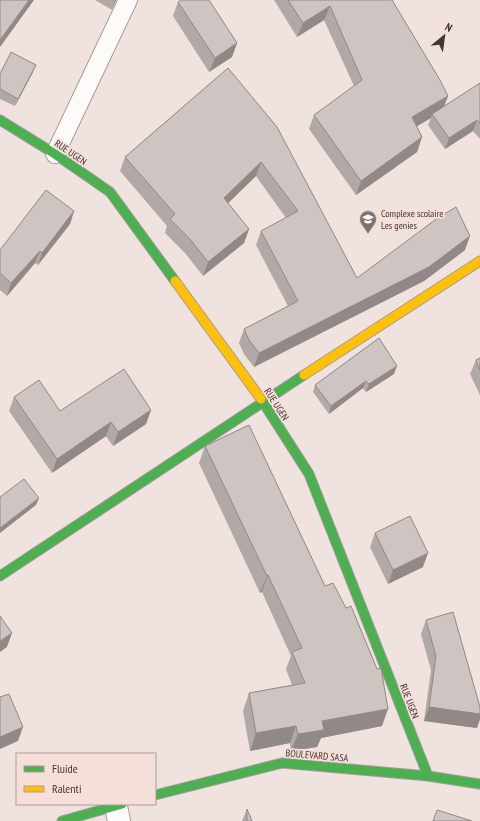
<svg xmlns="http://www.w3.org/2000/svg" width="480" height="821" font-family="'PT Sans Narrow',sans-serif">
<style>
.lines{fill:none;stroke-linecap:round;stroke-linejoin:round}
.lane-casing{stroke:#a69c9a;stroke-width:20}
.street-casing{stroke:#a69c9a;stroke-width:24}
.fast-casing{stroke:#a69c9a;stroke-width:11}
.slow-casing{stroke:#a69c9a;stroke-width:11}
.lane{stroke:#fdfbfa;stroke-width:18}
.street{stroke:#fdfbfa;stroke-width:22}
.fast{stroke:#4caf50;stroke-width:9}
.slow{stroke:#ffc107;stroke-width:9}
.wall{fill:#b1a9a7}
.shaded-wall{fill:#908988}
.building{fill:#cec4c2;stroke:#908988}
.labels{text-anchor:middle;stroke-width:3.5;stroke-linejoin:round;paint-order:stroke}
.street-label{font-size:10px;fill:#403635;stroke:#f6ded9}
.poi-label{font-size:10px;fill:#403635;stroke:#f6ded9;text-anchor:start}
</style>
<rect width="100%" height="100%" fill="#f0e2df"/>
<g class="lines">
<g class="lane-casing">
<polyline id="lane" points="55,154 128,0"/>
</g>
<g class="street-casing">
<polyline id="street" points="116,806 119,821"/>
</g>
<g class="fast-casing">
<g id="fast">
<polyline points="0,120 55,154 110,192 175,281"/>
<polyline points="261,399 309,474 428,776"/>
<polyline points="0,576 304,375"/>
<polyline points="155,795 282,763 428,776 480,784"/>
<polyline points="62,821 122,804"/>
</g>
</g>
<g class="slow-casing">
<g id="slow">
<polyline points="175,281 261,399"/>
<polyline points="304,375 480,261"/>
</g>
</g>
<use href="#lane" class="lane"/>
<use href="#street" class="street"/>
<use href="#fast" class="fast"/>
<use href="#slow" class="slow"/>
</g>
<g class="wall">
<polygon points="95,0 116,0 112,10"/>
<polygon points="274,0 392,0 448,96 444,107 480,83 480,139 473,131 445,149 428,125 431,118 417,126 422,137 417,152 356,195 309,129 314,115 354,86 324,20 297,37"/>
<polygon points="178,2 237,43 232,57 209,72 173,16"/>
<polygon points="228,68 357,278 465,250 424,281 254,367 244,354 239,343 244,329 288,306 256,245 261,231 286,218 256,176 228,203 249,229 244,243 203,276 185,253 165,233 167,226 120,171 125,157"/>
<polygon points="33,72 15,106 0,99 0,74"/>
<polygon points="74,211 70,224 38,265 35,263 7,296 0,290 0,250"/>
<polygon points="480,358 480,395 470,374 476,360"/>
<polygon points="394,374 366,392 363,388 329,414 313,392 315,385"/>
<polygon points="14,397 60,411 151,410 146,424 113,446 106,436 52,473 9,411"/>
<polygon points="205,446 382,726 321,738 317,747 291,751 290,743 250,751 243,711 249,693 292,685 286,669 291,656 262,592 260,593 199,463"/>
<polygon points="375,533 423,567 388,584 370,547"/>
<polygon points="426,620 480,707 480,719 477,728 424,721 431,670 421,634"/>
<polygon points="247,809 252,821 242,821"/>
</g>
<g class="shaded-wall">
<polygon points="29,0 34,0 0,47 0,40"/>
<polygon points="115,0 116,0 112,10"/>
<polygon points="330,6 324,20 297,37 303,23"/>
<polygon points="237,43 232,57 209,72 215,58"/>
<polygon points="36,65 33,72 15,106 18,99"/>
<polygon points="448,96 442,111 432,114 431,118 407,132 412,117"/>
<polygon points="477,120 473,131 445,149 449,138"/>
<polygon points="422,137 417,152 356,195 361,181"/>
<polygon points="261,162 256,176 219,212 224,198"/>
<polygon points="74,211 70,224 38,265 42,253"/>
<polygon points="249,229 244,243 203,276 208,262"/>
<polygon points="470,236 465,250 424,281 254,367 259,353"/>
<polygon points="40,251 35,263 7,296 11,283"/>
<polygon points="397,366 394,374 366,392 369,384"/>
<polygon points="366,381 363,388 329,414 331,406"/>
<polygon points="151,410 146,424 113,446 118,432"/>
<polygon points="111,422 106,436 52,473 57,459"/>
<polygon points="39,498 36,505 0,533 0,528"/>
<polygon points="428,553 423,567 388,584 393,570"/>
<polygon points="268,575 262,592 260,593 267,576"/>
<polygon points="12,633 7,647 0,652 0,641"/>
<polygon points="429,707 480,714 480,719 477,728 424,721"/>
<polygon points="388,709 382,726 321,738 317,747 291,751 298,734 322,721"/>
<polygon points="296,726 290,743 250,751 256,733"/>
<polygon points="23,727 18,741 0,749 0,737"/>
</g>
<g class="building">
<polygon points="0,0 29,0 0,40"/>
<polygon points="181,0 209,0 237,43 215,58 178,2"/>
<polygon points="288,0 392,0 440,80 448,96 412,117 422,137 361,181 314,115 362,80 330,6 303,23"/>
<polygon points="11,52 36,65 18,99 0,89 0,74"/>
<polygon points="228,68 277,127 357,278 439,217 456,207 470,236 429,267 259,353 249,340 244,329 298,301 261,231 298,211 261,162 224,198 249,229 208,262 190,239 170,219 175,214 125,157"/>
<polygon points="480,83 480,123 477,120 449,138 432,114"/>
<polygon points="46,190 74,211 42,253 40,251 11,283 0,273 0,250"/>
<polygon points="379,338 397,366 369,384 366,381 331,406 315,385"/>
<polygon points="480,358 480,370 476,360"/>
<polygon points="124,369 151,410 118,432 111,422 57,459 14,397 39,380 60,411"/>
<polygon points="249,425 325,586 333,583 346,608 351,606 377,669 381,668 388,709 322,721 324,730 298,734 296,726 256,733 249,693 305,683 292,652 302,648 268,575 267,576 205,446"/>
<polygon points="24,479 39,498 0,528 0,497"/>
<polygon points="410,516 428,553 393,570 375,533"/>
<polygon points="453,612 480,707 480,714 429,707 436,656 426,620"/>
<polygon points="0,616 12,633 0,641"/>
<polygon points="9,694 23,727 0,737 0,697"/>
<polygon points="247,809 252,821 247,821"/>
<polygon points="437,810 472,821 433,821"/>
</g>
<defs>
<g id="school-pin" transform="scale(0.9)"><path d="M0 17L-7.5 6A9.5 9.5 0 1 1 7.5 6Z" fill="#7e7270" stroke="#f6ded9"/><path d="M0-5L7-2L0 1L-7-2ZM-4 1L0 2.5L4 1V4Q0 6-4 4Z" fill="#fff"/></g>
</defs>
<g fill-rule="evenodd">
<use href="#school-pin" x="368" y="219"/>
</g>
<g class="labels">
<g class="street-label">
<text transform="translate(71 152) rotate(34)" y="4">RUE UGEN</text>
<text transform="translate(277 404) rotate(57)" y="4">RUE UGEN</text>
<text transform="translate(410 701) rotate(69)" y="4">RUE UGEN</text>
<text transform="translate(317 755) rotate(5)" y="4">BOULEVARD SASA</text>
</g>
<g class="poi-label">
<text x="381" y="217">Complexe scolaire<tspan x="381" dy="12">Les genies</tspan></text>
</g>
</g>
<rect x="16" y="753" width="140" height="52" fill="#f6ded9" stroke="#ad9b97"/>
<rect x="24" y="766" width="20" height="6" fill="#4caf50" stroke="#ad9b97"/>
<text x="52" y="773" font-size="12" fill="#403635">Fluide</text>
<rect x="24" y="786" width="20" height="6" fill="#ffc107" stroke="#ad9b97"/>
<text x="52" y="793" font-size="12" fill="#403635">Ralenti</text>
<g transform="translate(444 36) rotate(29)" stroke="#f6ded9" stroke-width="3" paint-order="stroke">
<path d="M0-3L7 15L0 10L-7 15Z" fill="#403635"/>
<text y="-6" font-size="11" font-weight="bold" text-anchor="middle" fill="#403635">N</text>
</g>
</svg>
